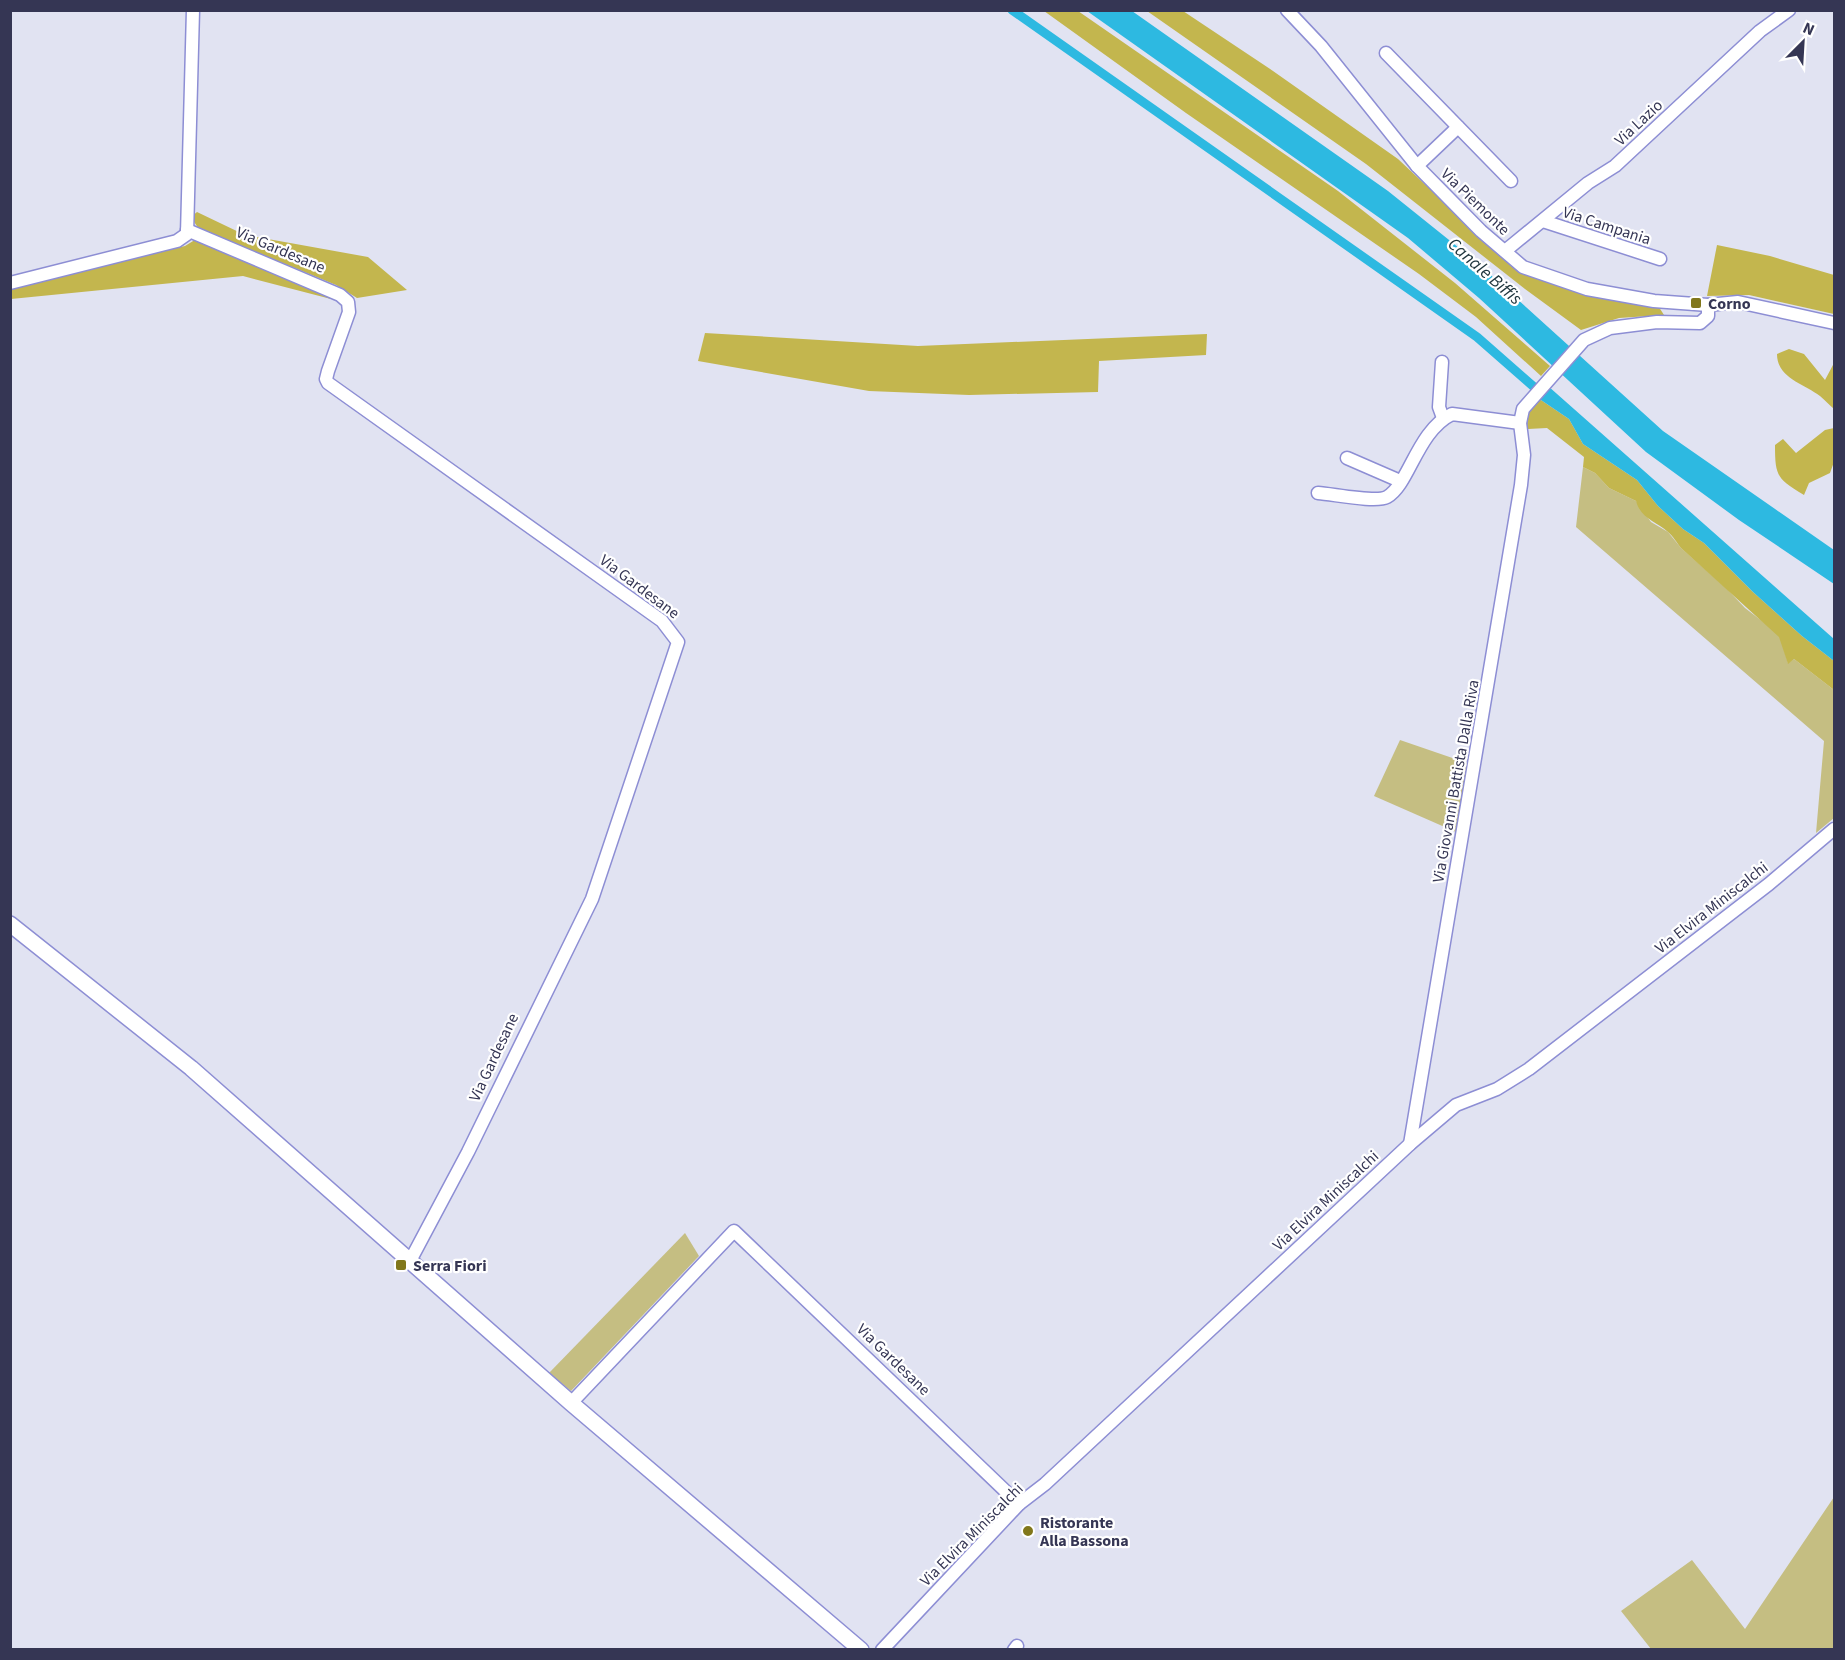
<svg xmlns="http://www.w3.org/2000/svg" width="1845" height="1660" font-family="'Source Sans 3',sans-serif">
<style>
.green{fill:#c5be82}
.forest{fill:#c3b64e}
.water{fill:#2db9e1}
.lines{fill:none;stroke-linecap:round;stroke-linejoin:round}
.canal{stroke:#2db9e1;stroke-width:9}
.minor-casing{stroke:#8d8ed4;stroke-width:15}
.major-casing{stroke:#8d8ed4;stroke-width:18}
.minor{stroke:#fff;stroke-width:12}
.major{stroke:#fff;stroke-width:15}
.poi-dot{fill:#81771b;stroke:#fff;stroke-width:2}
.labels{text-anchor:middle;stroke-width:4.5;stroke-linejoin:round;paint-order:stroke}
.street-label{font-size:16px;fill:#353654;stroke:#fff}
.poi-label{font-size:16px;font-weight:bold;fill:#353654;stroke:#fff;text-anchor:start}
.water-label{font-size:18px;font-style:italic;fill:#21373f;stroke:#fff}
</style>
<rect width="100%" height="100%" fill="#e1e3f2"/>
<g class="green">
<polygon points="1583,467 1595,473 1609,488 1636,501 1651,522 1668,532 1681,548 1725,587 1745,608 1771,628 1780,637 1788,663 1794,659 1834,690 1834,818 1816,833 1824,741 1576,527"/>
<polygon points="1400,740 1467,763 1456,832 1374,796"/>
<polygon points="685,1233 699,1256 571,1391 549,1373"/>
<polygon points="1834,1497 1834,1649 1651,1649 1621,1611 1692,1560 1745,1629"/>
</g>
<g class="forest">
<polygon points="1044,11 1078,11 1338,191 1455,283 1550,366 1541,376 1476,317 1419,274 1186,113"/>
<polygon points="1147,11 1183,11 1273,71 1398,159 1481,237 1522,270 1657,304 1664,315 1619,318 1581,330 1525,289 1366,164"/>
<polygon points="197,212 245,235 368,257 407,290 357,298 336,285 280,262 202,234 191,217"/>
<polygon points="198,238 337,297 331,299 243,276 11,299 10,286 185,246"/>
<polygon points="1717,245 1770,256 1834,275 1834,314 1749,295 1707,296"/>
<polygon points="705,333 918,346 1207,334 1206,355 1099,361 1098,392 969,395 869,391 698,361"/>
<path d="M1789,349L1804,354L1825,380L1834,363V409C1829,405 1825,400 1820,396C1804,384 1777,378 1777,354Z"/>
<path d="M1538,398L1569,419L1583,444L1637,480L1658,506L1683,529L1704,543L1753,592L1802,636L1834,661V690L1794,659L1788,664L1779,637L1681,548C1677,543 1673,536 1668,532C1656,521 1641,519 1636,501L1609,488L1595,473L1583,467L1584,457L1547,428L1528,429L1525,419Z"/>
<path d="M1834,428V462L1830,473L1809,483L1804,495C1777,479 1775,476 1775,445L1783,439L1796,453L1825,430Z"/>
</g>
<g class="water">
<polygon points="1087,11 1132,11 1388,191 1474,260 1663,431 1834,550 1834,584 1739,520 1646,452 1479,298 1408,238"/>
<polygon points="1548,386 1834,639 1834,661 1802,636 1753,592 1704,543 1683,529 1658,506 1637,480 1583,444 1569,419 1538,398"/>
</g>
<g class="lines">
<polyline class="canal" points="1012,10 1477,337 1542,394"/>
<g class="minor-casing">
<g id="minor">
<polyline points="1287,10 1321,46 1417,166 1481,231 1523,267 1587,289 1654,301 1708,305 1738,302 1834,323"/>
<polyline points="1386,53 1511,181"/>
<polyline points="1417,166 1458,127"/>
<polyline points="1543,221 1660,259"/>
<polyline points="187,230 340,295 348,302 349,312 328,371 326,379 328,383 662,621 678,642 592,899 468,1152 410,1261"/>
<polyline points="1505,251 1588,183 1615,166 1760,31 1789,10"/>
<polyline points="10,283 177,241 187,234 193,10"/>
<polyline points="1442,362 1439,407 1443,418"/>
<polyline points="1347,458 1400,481"/>
<path d="M1318,493C1333,494 1376,503 1387,497C1409,485 1417,431 1452,414L1520,423"/>
<polyline points="1410,1144 1521,485 1524,455 1520,423 1523,409 1584,340 1610,328 1657,322 1700,323 1708,316 1708,305"/>
<polyline points="571,1403 734,1231 1019,1504"/>
<polyline points="882,1650 1019,1504 1045,1484 1410,1144 1456,1105 1497,1089 1529,1069 1769,884 1834,829"/>
<polyline points="1014,1650 1017,1646"/>
</g>
</g>
<g class="major-casing">
<polyline id="major" points="10,924 191,1068 571,1403 861,1650"/>
</g>
<use href="#minor" class="minor"/>
<use href="#major" class="major"/>
</g>
<g class="poi-dot">
<rect x="1690" y="297" width="12" height="12" rx="3"/>
<rect x="395" y="1259" width="12" height="12" rx="3"/>
<circle cx="1028" cy="1531" r="6"/>
</g>
<g class="labels">
<g class="street-label">
<text transform="translate(1638 122) rotate(-43)" y="6">Via Lazio</text>
<text transform="translate(1476 201) rotate(44)" y="6">Via Piemonte</text>
<text transform="translate(1607 225) rotate(18)" y="6">Via Campania</text>
<text transform="translate(281 249) rotate(23)" y="6">Via Gardesane</text>
<text transform="translate(640 586) rotate(37)" y="6">Via Gardesane</text>
<text transform="translate(1455 781) rotate(-80)" y="6">Via Giovanni Battista Dalla Riva</text>
<text transform="translate(1711 907) rotate(-38)" y="6">Via Elvira Miniscalchi</text>
<text transform="translate(493 1057) rotate(-65)" y="6">Via Gardesane</text>
<text transform="translate(1325 1200) rotate(-43)" y="6">Via Elvira Miniscalchi</text>
<text transform="translate(894 1359) rotate(44)" y="6">Via Gardesane</text>
<text transform="translate(971 1534) rotate(-45)" y="6">Via Elvira Miniscalchi</text>
</g>
<g class="poi-label">
<text x="1708" y="309">Corno</text>
<text x="413" y="1271">Serra Fiori</text>
<text x="1040" y="1528">Ristorante<tspan x="1040" dy="18">Alla Bassona</tspan></text>
</g>
<g class="water-label">
<text transform="translate(1485 271) rotate(41)" y="6">Canale Biffis</text>
</g>
</g>
<rect width="1845" height="1660" fill="none" stroke="#353654" stroke-width="24"/>
<g transform="translate(1803 42) rotate(24)" stroke="#ffffff" stroke-width="4.5" paint-order="stroke">
<path d="M0-4.5L10 22L0 15L-10 22Z" fill="#353654"/>
<text y="-9" font-size="16" font-weight="bold" text-anchor="middle" fill="#353654">N</text>
</g>
</svg>
